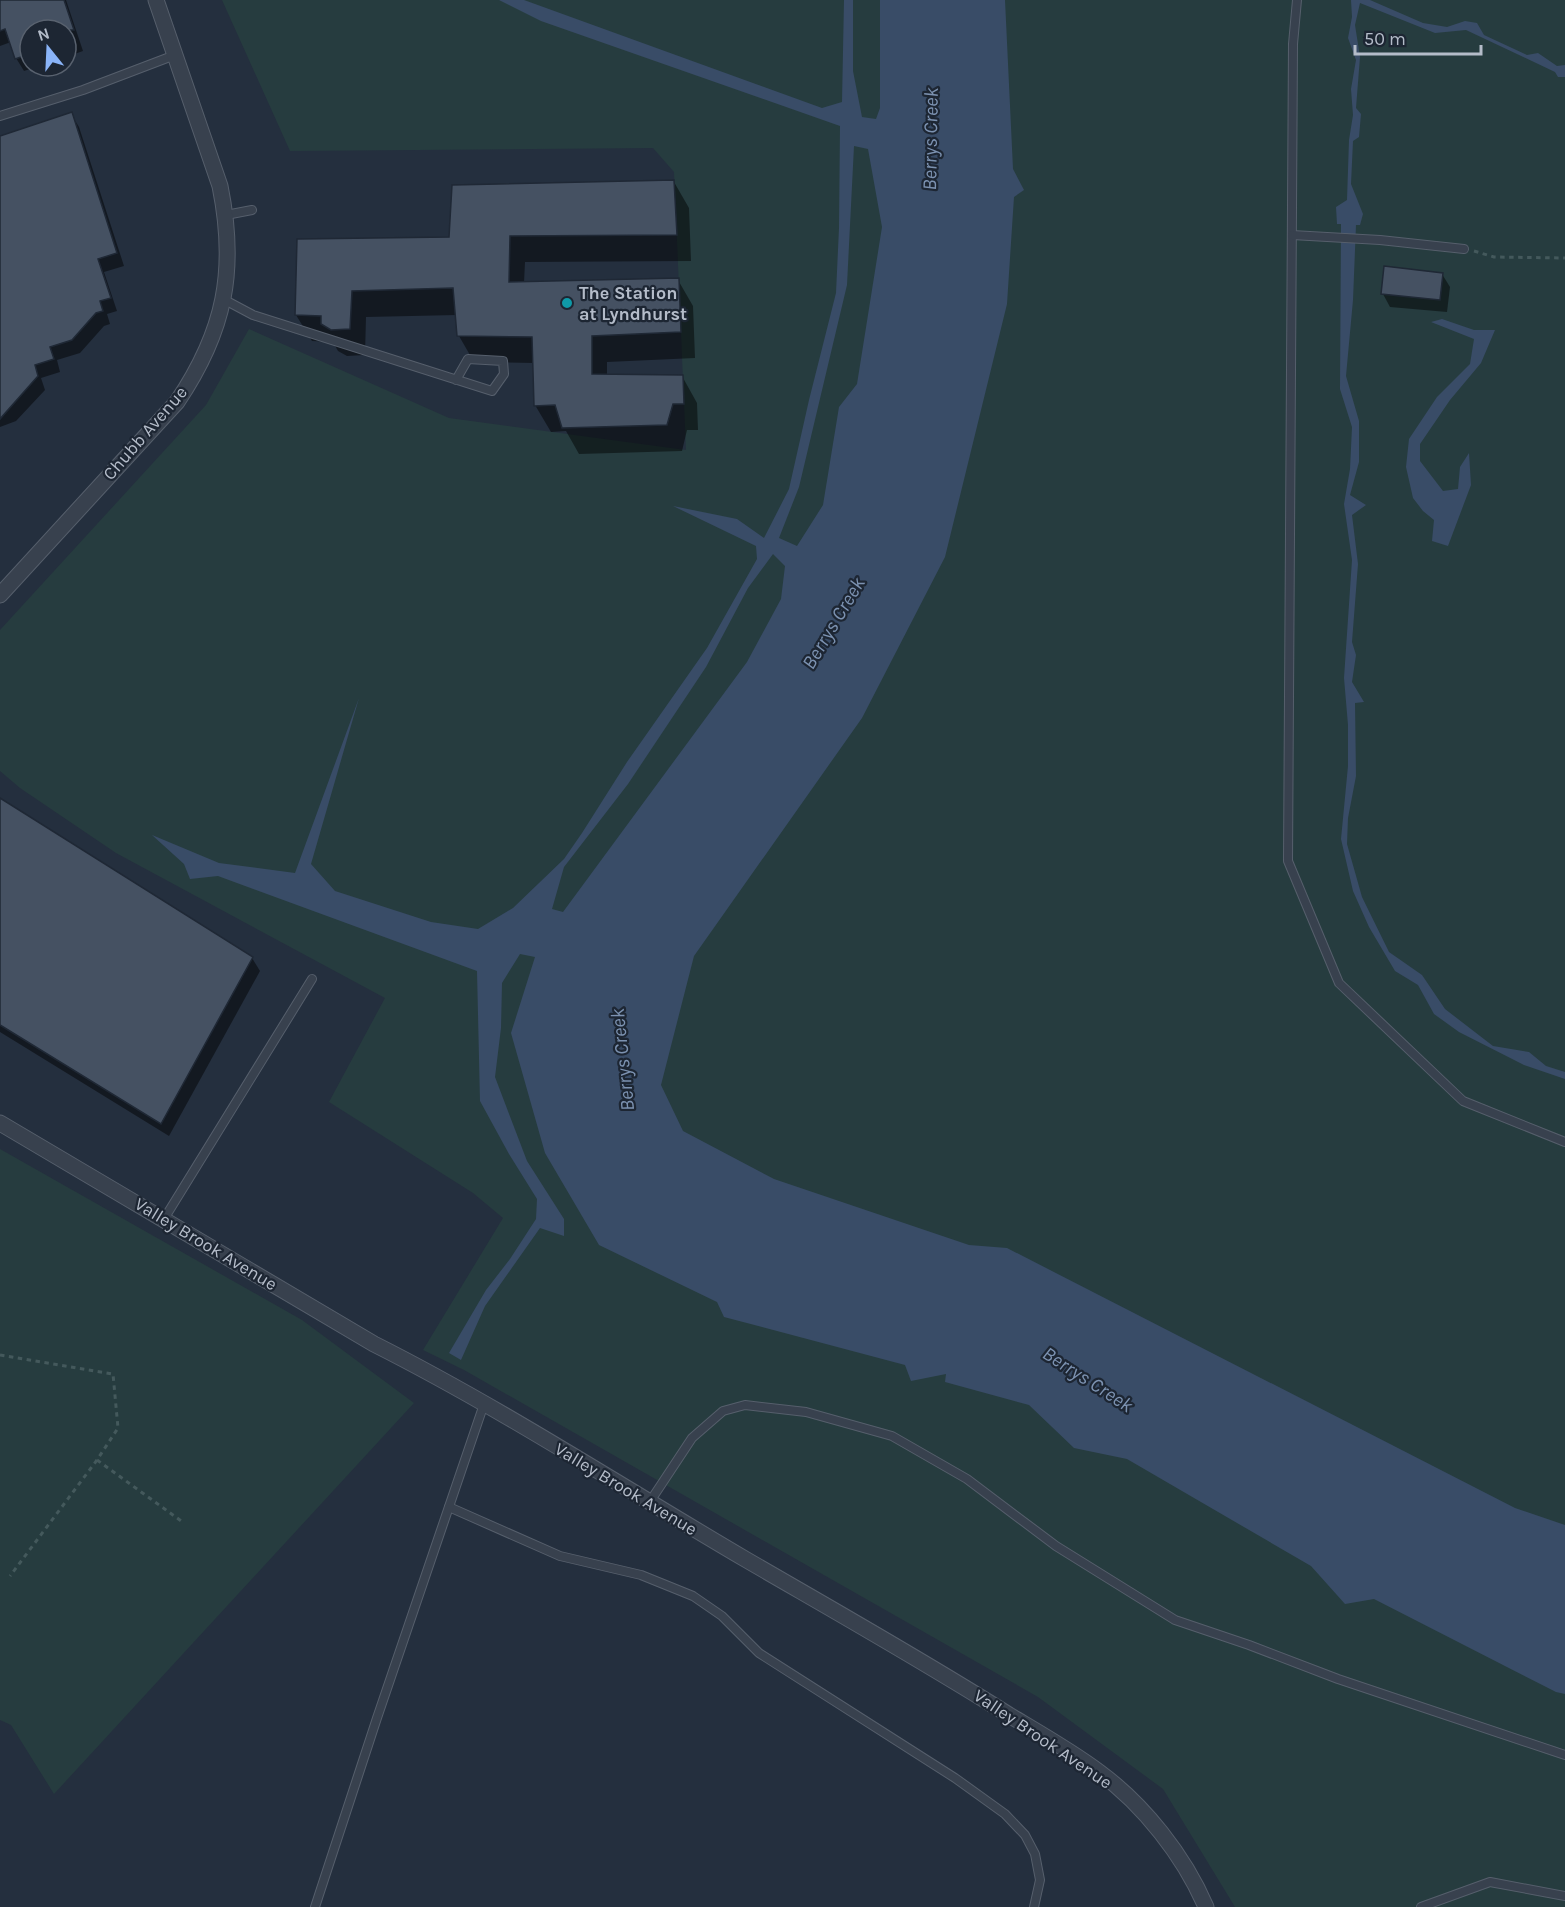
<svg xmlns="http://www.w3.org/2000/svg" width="1565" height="1907" font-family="Karla,sans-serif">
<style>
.green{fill:#263c3f}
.water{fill:#394c67;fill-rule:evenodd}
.shadow{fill:#0007}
.building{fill:#455162;stroke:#1f2835;stroke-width:1.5}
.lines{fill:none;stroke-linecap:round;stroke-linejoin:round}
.lane-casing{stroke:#565f6c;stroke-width:10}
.street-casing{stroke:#565f6c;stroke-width:17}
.path{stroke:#44595c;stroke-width:3;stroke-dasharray:4.5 4.5;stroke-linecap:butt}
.lane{stroke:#38414e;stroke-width:8}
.street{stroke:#38414e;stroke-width:15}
.culture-dot{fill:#0f9aa8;stroke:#1d2633;stroke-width:2}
.labels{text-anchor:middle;stroke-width:4.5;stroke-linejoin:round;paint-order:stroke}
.poi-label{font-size:18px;font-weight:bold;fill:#b4bcc9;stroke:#1d2633;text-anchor:start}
.street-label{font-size:18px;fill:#b4bcc9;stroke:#1d2633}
.water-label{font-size:20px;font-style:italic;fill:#7c92b1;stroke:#1d2633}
</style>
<rect width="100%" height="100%" fill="#242f3e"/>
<g class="green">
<polygon points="222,0 1565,0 1565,1907 1235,1907 1163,1789 1038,1697 464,1370 423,1350 503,1218 473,1193 329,1102 385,998 116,853 20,788 0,771 0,630 206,405 249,329 449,418 686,450 674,172 653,148 290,151"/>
<polygon points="0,1149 302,1320 414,1403 54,1794 11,1725 0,1720"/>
</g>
<g class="water">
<path d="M499,0H524L822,108L842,102L844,0H853V71L862,117L876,119L880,108V0H1005L1013,169L1024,190L1014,197L1007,304L945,557L862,718L694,956L661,1085L683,1131L774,1179L969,1245L1007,1248L1515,1508L1565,1525V1694L1556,1692L1374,1599L1345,1604L1311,1566L1127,1459L1074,1448L1029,1405L945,1382L946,1374L911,1381L905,1365L724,1317L717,1302L599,1245L545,1153L511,1033L535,957L520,954L502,983L501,1028L495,1077L527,1161L564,1219V1236L540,1228L485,1306L461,1360L449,1353L486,1290L510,1259L536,1219L537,1199L509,1154L480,1101L477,971L218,876L190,879L184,864L152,835L219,863L295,873L359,698L311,864L335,891L431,922L478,929L513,908L564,859L582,833L627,762L707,648L757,559L756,546L673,506L737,519L764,538L789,489L809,400L836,293L839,228L840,126L541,21ZM854,146L868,149L882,227L857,384L839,407L823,505L797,546L779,538L799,487L847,285ZM773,554L785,566L781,599L747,662L563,912L552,909L564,867L628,784L706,667L748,588Z"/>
<polygon points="1351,0 1370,0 1423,23 1447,27 1465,21 1477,23 1484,35 1527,55 1538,53 1557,66 1565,65 1565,77 1558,77 1555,72 1466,30 1435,33 1360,3 1355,25 1360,57 1356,108 1361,114 1359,137 1353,141 1351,184 1363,214 1360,225 1356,225 1353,300 1346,376 1359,421 1359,462 1350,495 1366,505 1352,515 1358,564 1352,642 1356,655 1352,682 1364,702 1355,703 1356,776 1348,818 1347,844 1362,897 1389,952 1422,975 1445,1009 1493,1046 1529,1052 1546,1066 1565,1072 1565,1079 1524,1065 1459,1032 1434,1014 1418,985 1395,971 1369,927 1353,891 1341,839 1348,766 1348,725 1344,678 1352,560 1344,504 1350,469 1352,427 1340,389 1341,224 1337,224 1336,207 1347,200 1349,140 1353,115 1351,89 1356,60 1348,38 1352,17"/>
<polygon points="1442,319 1474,330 1495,330 1481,363 1450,400 1420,444 1420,461 1443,491 1458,489 1460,467 1469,453 1471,485 1448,546 1432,541 1434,520 1423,511 1413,498 1406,467 1409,439 1437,397 1470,364 1474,339 1431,322"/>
</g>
<g class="shadow">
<polygon points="0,0 66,0 83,51 66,57 66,30 30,30 30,66 39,66 24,71 16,58 11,42 0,46"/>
<polygon points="71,114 79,127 124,266 104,272 117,311 107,314 110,324 104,326 80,353 57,360 60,372 41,378 45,390 16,421 0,427 0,137"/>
<polygon points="674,182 689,208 691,261 525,262 524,283 678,280 693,306 695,358 607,362 607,375 682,376 697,403 698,430 687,430 682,451 579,454 566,431 551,432 535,405 534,363 474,362 459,336 457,315 366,317 365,355 347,356 338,351 333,342 312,341 296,315 450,238"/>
<polygon points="1442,274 1450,287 1447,312 1390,307 1383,294"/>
<polygon points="0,806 252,958 260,971 169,1136 0,1032"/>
</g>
<g class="building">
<polygon points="0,0 64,0 74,30 30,30 30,54 15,59 5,29 0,31"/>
<polygon points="72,112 117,253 98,259 111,298 100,301 103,311 96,313 72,340 50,347 54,359 35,365 38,376 0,419 0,136"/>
<polygon points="674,180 677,235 510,236 509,282 679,278 681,332 592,336 592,374 683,375 684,404 673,404 667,425 562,428 555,405 534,406 532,337 457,336 453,288 352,291 350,329 331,330 321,324 321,316 295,315 297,239 449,237 452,185"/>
<polygon points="1384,266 1443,273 1440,300 1381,294"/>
<polygon points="0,798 253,957 161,1124 0,1025"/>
</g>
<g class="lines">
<g class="lane-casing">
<g id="lane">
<polyline points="1297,0 1293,44 1288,861 1339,983 1463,1101 1565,1142"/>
<polyline points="0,116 83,90 175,55"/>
<polyline points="226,215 252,210"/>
<polyline points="1292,235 1380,240 1464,249"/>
<polyline points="223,299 253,315 492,391 504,374 503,361 468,359 456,380"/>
<polyline points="164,1219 312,979"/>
<polyline points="649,1503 692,1438 723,1411 745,1405 806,1412 892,1436 967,1479 1056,1546 1175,1620 1249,1645 1338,1679 1565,1755"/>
<polyline points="449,1507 560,1556 641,1575 693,1596 722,1616 759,1653 955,1778 1005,1814 1025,1835 1035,1854 1040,1880 1034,1907"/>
<polyline points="315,1907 377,1718 484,1404"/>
<polyline points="1421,1907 1490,1882 1565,1896"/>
</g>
</g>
<g class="street-casing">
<g id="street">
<path d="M0,595L177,402C225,331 237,270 220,186L156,0"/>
<path d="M0,1123L374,1344C501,1408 622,1487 745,1559C833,1610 922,1660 1009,1715C1039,1733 1071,1751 1099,1772C1144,1805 1184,1856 1206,1907"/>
</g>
</g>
<g class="path">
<polyline points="1474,251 1494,257 1565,258"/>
<polyline points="0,1355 113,1374 118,1428 97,1460 10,1576"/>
<polyline points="97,1460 184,1523"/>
</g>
<use href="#lane" class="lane"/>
<use href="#street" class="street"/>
</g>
<circle class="culture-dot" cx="567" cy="303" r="6"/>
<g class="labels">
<g class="poi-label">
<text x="579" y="299">The Station<tspan x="579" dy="21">at Lyndhurst</tspan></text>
</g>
<g class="street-label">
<text transform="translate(145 433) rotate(-49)" y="6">Chubb Avenue</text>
<text transform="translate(206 1244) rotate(31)" y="6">Valley Brook Avenue</text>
<text transform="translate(626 1489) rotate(31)" y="6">Valley Brook Avenue</text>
<text transform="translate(1043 1739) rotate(34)" y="6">Valley Brook Avenue</text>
</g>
<g class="water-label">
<text transform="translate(930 139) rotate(-89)" y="7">Berrys Creek</text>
<text transform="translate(833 623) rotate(-59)" y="7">Berrys Creek</text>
<text transform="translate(622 1060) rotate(-96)" y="7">Berrys Creek</text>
<text transform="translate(1088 1379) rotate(33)" y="7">Berrys Creek</text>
</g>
</g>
<g transform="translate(48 48) rotate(342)"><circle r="28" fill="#1d2633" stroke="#59626f" stroke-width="1.5"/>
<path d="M0-4.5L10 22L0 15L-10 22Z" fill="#8ab4f8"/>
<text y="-9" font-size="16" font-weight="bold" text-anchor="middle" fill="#b4bcc9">N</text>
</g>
<path d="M1355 45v9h126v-9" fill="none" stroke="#b4bcc9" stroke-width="3"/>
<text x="1364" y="45" font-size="18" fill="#b4bcc9" stroke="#1d2633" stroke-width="4.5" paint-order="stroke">50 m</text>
</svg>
